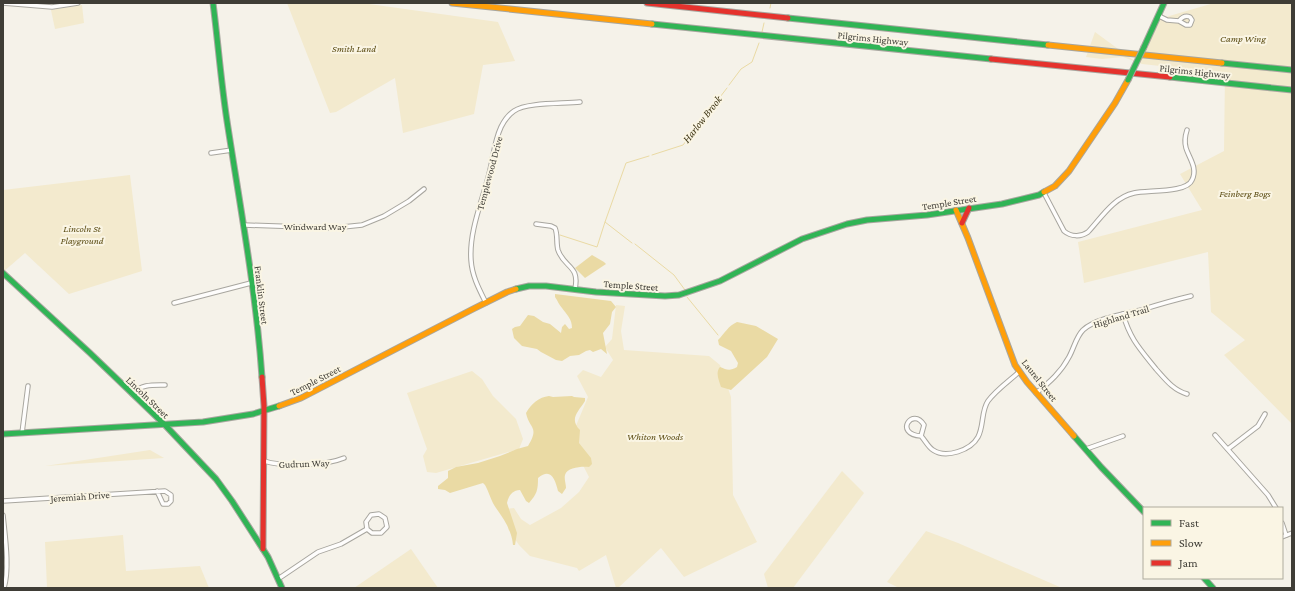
<svg xmlns="http://www.w3.org/2000/svg" width="1295" height="591" font-family="'Crimson Pro',serif">
<style>
.green{fill:#f3eace}
.water{fill:#eadaa4}
.lines{fill:none;stroke-linecap:round;stroke-linejoin:round}
.stream{stroke:#eadaa4;stroke-width:1}
.street-casing{stroke:#a8a69f;stroke-width:5.5}
.fast-casing{stroke:#a8a69f;stroke-width:7}
.slow-casing{stroke:#a8a69f;stroke-width:7}
.jam-casing{stroke:#a8a69f;stroke-width:7}
.street{stroke:#fefdfc;stroke-width:3.5}
.fast{stroke:#30b455;stroke-width:5}
.slow{stroke:#ff9f0a;stroke-width:5}
.jam{stroke:#e5322d;stroke-width:5}
.fast-bridge-casing{stroke:#a8a69f;stroke-width:7;stroke-linecap:butt}
.fast-bridge{stroke:#30b455;stroke-width:5}
.labels{text-anchor:middle;stroke-width:4;stroke-linejoin:round;paint-order:stroke}
.street-label{font-size:10px;fill:#3f3d36;stroke:#faf5e4}
.park-label{font-size:10px;font-style:italic;fill:#5b4c13;stroke:#faf5e4}
.water-label{font-size:11px;font-style:italic;fill:#3d3413;stroke:#faf5e4}
</style>
<rect width="100%" height="100%" fill="#f5f2e9"/>
<g class="green">
<polygon points="287,3 362,3 498,22 515,61 483,65 474,114 403,133 395,78 336,112 330,113"/>
<polygon points="1214,3 1292,3 1292,424 1224,355 1245,340 1211,312 1208,252 1084,283 1078,242 1202,210 1180,174 1224,151 1225,73 1142,64 1123,57 1102,59 1086,57 1095,32 1136,62 1152,21"/>
<polygon points="82,5 84,23 55,29 51,10"/>
<polygon points="130,175 142,271 69,294 25,253 3,272 3,190"/>
<polygon points="616,305 625,306 621,331 624,350 709,356 720,365 731,397 733,495 757,542 684,577 661,548 618,588 616,588 606,555 579,571 577,568 530,556 519,545 508,529 507,509 514,508 521,519 530,525 561,508 579,492 589,477 570,440 588,397 577,376 583,370 601,377 613,360 605,347 612,339"/>
<polygon points="472,371 482,379 493,396 516,419 523,439 519,449 436,473 427,472 423,456 427,449 407,393"/>
<polygon points="150,450 164,458 45,466"/>
<polygon points="842,471 864,493 793,588 768,588 764,574"/>
<polygon points="926,531 958,543 1062,588 899,588 887,582"/>
<polygon points="123,535 126,571 200,566 209,588 47,588 45,542"/>
<polygon points="411,549 438,588 354,588"/>
</g>
<g class="water">
<polygon points="592,255 604,262 606,264 585,278 575,268"/>
<path d="M555,294L611,301L616,307L612,312L610,324L603,333L607,354L601,349L593,352L590,350L586,351L579,355L570,356L562,361L556,360L541,352L537,349L522,346L514,338L512,329L515,327L520,326L528,315L534,316L543,322L550,324L561,333L562,327L565,324L569,329L572,328C572,319 567,315 562,308C559,305 558,301 555,297Z"/>
<path d="M737,322L756,326L778,339L767,357L731,390L721,387C719,380 715,373 720,367C727,370 730,371 737,367L738,363L731,351L719,345L718,340C725,333 728,326 737,322Z"/>
<path d="M549,396L553,397L572,396L574,397L585,398V401C578,412 569,419 580,430L579,443L591,458L592,464L589,467C583,466 567,467 565,475C564,479 566,484 566,488L562,494L558,491C555,479 551,467 538,478C538,490 537,494 529,503L526,501L520,490C512,490 508,497 507,503L517,533L515,545H513C512,531 504,519 496,508C491,501 489,492 485,485L483,483L450,493L445,490L438,489V486L448,478V471L456,467L478,463L500,456L517,449L528,446C540,426 529,429 526,413C531,404 539,397 549,396Z"/>
</g>
<g class="lines">
<g class="stream">
<polyline points="770,8 771,3"/>
<polyline points="762,32 764,23"/>
<polyline points="729,85 741,69 752,62 759,43"/>
<polyline points="652,155 683,145 727,88"/>
<polyline points="560,235 597,247 605,222"/>
<polyline points="632,243 605,222 626,163 649,156"/>
<polyline points="635,244 674,275 685,290"/>
<polyline points="687,297 718,335"/>
</g>
<g class="street-casing">
<g id="street">
<polyline points="3,3 52,7 78,3"/>
<path d="M1159,16L1167,20L1179,21L1186,25H1190L1192,20L1190,17C1185,15 1182,17 1179,21"/>
<polyline points="211,153 232,150"/>
<path d="M1044,193L1064,231C1071,237 1081,237 1088,232C1101,218 1114,197 1134,193C1148,190 1187,193 1192,180C1198,168 1189,158 1186,148C1184,141 1185,136 1187,130"/>
<path d="M536,224L551,226L555,228C558,235 556,243 558,250C564,268 580,265 575,289"/>
<polyline points="244,225 333,228 362,225 384,216 409,201 424,189"/>
<polyline points="174,303 251,283"/>
<path d="M486,303C479,289 472,276 471,260C469,231 482,202 489,174C493,159 494,142 501,127C504,121 508,115 514,111C527,102 563,104 580,102"/>
<path d="M1123,314C1130,339 1140,349 1156,369C1165,379 1173,390 1187,394"/>
<path d="M1036,393C1050,382 1061,372 1069,357C1074,348 1076,337 1083,330C1096,318 1124,314 1141,310C1157,305 1174,300 1191,296"/>
<path d="M132,394C142,384 152,385 165,385"/>
<polyline points="22,433 28,386"/>
<polyline points="1215,435 1268,495 1276,508"/>
<path d="M921,436C893,434 913,406 924,425L921,436C925,440 928,447 933,450C946,459 971,450 978,437C984,426 981,411 988,401C996,390 1009,381 1019,372"/>
<polyline points="1086,449 1123,436"/>
<polyline points="1228,449 1258,426 1265,414"/>
<path d="M264,461C283,467 325,466 344,458"/>
<polyline points="3,501 165,491 171,495 171,501 168,504 163,504 157,491"/>
<path d="M3,515C5,536 10,568 4,588"/>
<polyline points="1282,523 1286,535"/>
<polyline points="1282,537 1292,533"/>
<polyline points="278,579 318,552 341,544 367,529 366,522 371,515 379,514 385,518 387,527 381,533 372,533 367,529"/>
</g>
</g>
<g class="fast-casing">
<g id="fast">
<path d="M213,3C218,42 221,82 227,121C240,206 256,291 262,377"/>
<polyline points="788,18 1048,45"/>
<polyline points="652,24 991,59"/>
<polyline points="1144,47 1164,3"/>
<polyline points="1222,63 1292,70"/>
<polyline points="1170,77 1292,90"/>
<polyline points="3,273 90,353 165,425 216,479 232,501 268,557 282,588"/>
<polyline points="516,289 529,286 546,286 596,292 665,296 679,295 720,281 802,239 847,224 867,220 927,215 1002,204 1039,195 1044,192"/>
<polyline points="3,434 203,422 253,414 279,406"/>
<polyline points="1074,436 1101,467 1144,512"/>
<polyline points="1204,578 1213,588"/>
</g>
</g>
<g class="slow-casing">
<g id="slow">
<polyline points="452,3 652,24"/>
<polyline points="1048,45 1222,63"/>
<polyline points="1044,192 1055,186 1069,171 1115,103 1128,80"/>
<polyline points="956,210 968,238 1015,365 1027,382 1074,436"/>
<polyline points="279,406 301,398 473,309 507,292 516,289"/>
</g>
</g>
<g class="jam-casing">
<g id="jam">
<polyline points="647,3 788,18"/>
<polyline points="991,59 1170,77"/>
<polyline points="962,223 969,208"/>
<polyline points="262,377 264,406 263,549"/>
</g>
</g>
<use href="#street" class="street"/>
<use href="#fast" class="fast"/>
<use href="#slow" class="slow"/>
<use href="#jam" class="jam"/>
<g class="fast-bridge-casing">
<polyline id="fast-bridge" points="1128,80 1144,47"/>
</g>
<use href="#fast-bridge" class="fast-bridge"/>
</g>
<g class="labels">
<g class="street-label">
<text transform="translate(873 38) rotate(6)" y="4">Pilgrims Highway</text>
<text transform="translate(1195 71) rotate(6)" y="4">Pilgrims Highway</text>
<text transform="translate(489 173) rotate(-75)" y="4">Templewood Drive</text>
<text transform="translate(949 202) rotate(-9)" y="4">Temple Street</text>
<text x="315" y="230">Windward Way</text>
<text transform="translate(631 285) rotate(4)" y="4">Temple Street</text>
<text transform="translate(262 295) rotate(83)" y="4">Franklin Street</text>
<text transform="translate(1121 316) rotate(-17)" y="4">Highland Trail</text>
<text transform="translate(315 380) rotate(-27)" y="4">Temple Street</text>
<text transform="translate(1040 380) rotate(52)" y="4">Laurel Street</text>
<text transform="translate(148 397) rotate(44)" y="4">Lincoln Street</text>
<text transform="translate(304 463) rotate(-2)" y="4">Gudrun Way</text>
<text transform="translate(80 496) rotate(-4)" y="4">Jeremiah Drive</text>
</g>
<g class="park-label">
<text x="1243" y="42">Camp Wing</text>
<text x="354" y="52">Smith Land</text>
<text x="1245" y="197">Feinberg Bogs</text>
<text x="82" y="232">Lincoln St<tspan x="82" dy="12">Playground</tspan></text>
<text x="655" y="440">Whiton Woods</text>
</g>
<g class="water-label">
<text transform="translate(702 119) rotate(-52)" y="4">Harlow Brook</text>
</g>
</g>
<rect width="1295" height="591" fill="none" stroke="#3f3d36" stroke-width="8"/>
<rect x="1143" y="507" width="140" height="72" fill="#faf5e4" stroke="#afab9e"/>
<rect x="1151" y="520" width="20" height="6" fill="#30b455" stroke="#afab9e"/>
<text x="1179" y="527" font-size="12" fill="#3f3d36">Fast</text>
<rect x="1151" y="540" width="20" height="6" fill="#ff9f0a" stroke="#afab9e"/>
<text x="1179" y="547" font-size="12" fill="#3f3d36">Slow</text>
<rect x="1151" y="560" width="20" height="6" fill="#e5322d" stroke="#afab9e"/>
<text x="1179" y="567" font-size="12" fill="#3f3d36">Jam</text>
</svg>
